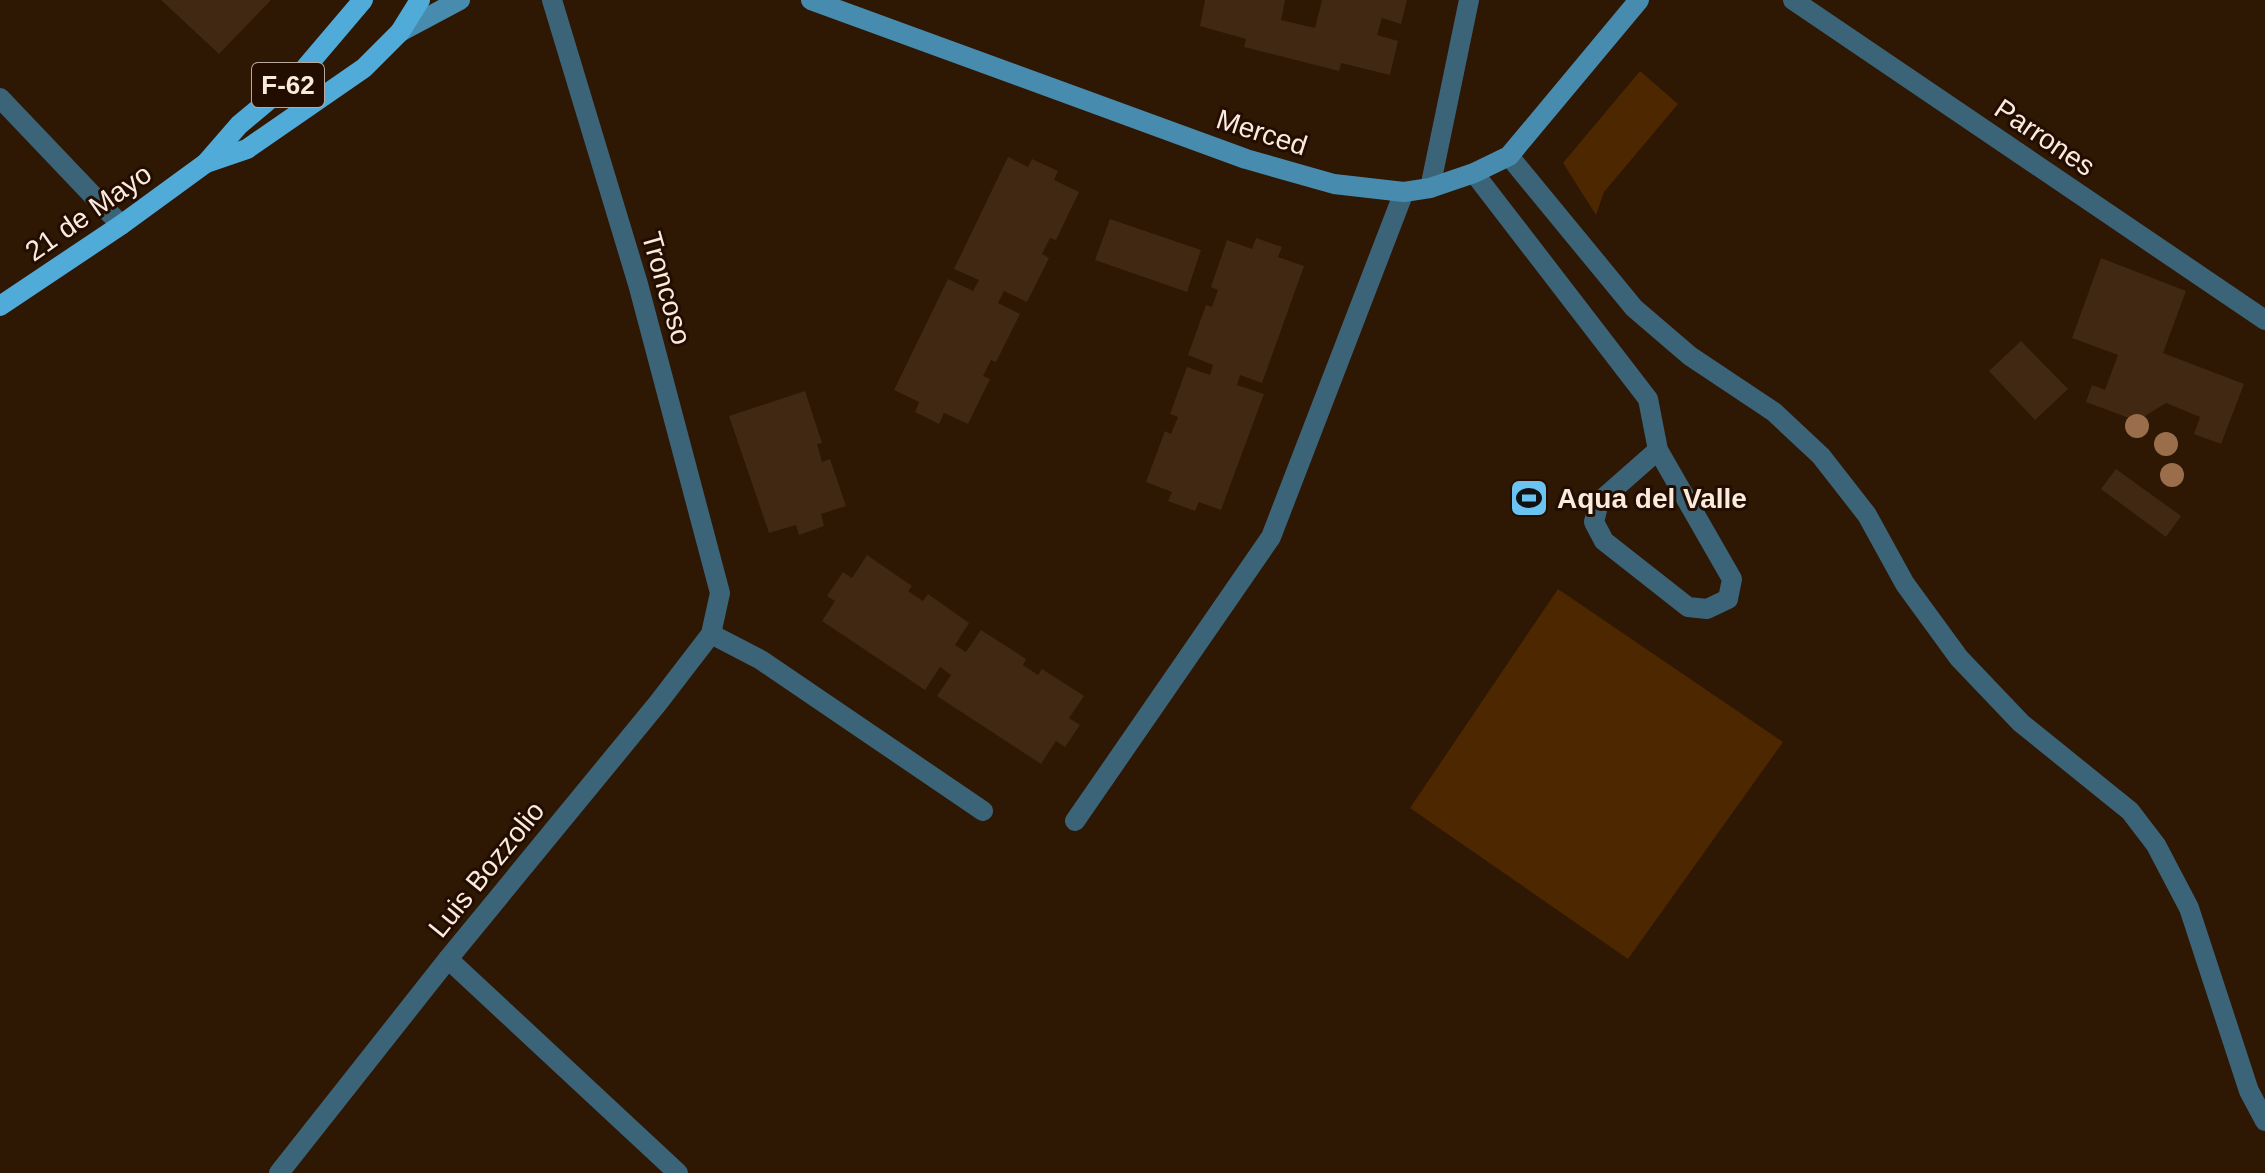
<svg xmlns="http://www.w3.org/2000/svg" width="2265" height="1173" font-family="Helvetica,sans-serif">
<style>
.green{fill:#4d2700}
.building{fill:#412812}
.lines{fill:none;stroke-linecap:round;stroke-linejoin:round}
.lane{stroke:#3b6479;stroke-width:20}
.street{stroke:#3b6479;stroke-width:20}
.secondary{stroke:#478caf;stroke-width:20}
.primary{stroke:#50abd8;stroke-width:20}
.tree{fill:#9a6e4a}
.labels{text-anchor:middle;stroke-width:6;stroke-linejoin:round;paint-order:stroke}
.shield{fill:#230d00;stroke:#baa89b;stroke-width:2}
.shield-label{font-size:26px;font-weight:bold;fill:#fbeade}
.street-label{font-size:28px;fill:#fbeade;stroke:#230d00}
.poi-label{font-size:28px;font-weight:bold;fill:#fbeade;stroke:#230d00;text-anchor:start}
</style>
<rect width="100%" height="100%" fill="#2e1703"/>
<g class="green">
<polygon points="1640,71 1678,104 1604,192 1596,215 1563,163"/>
<polygon points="1558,589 1783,742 1628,959 1410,808"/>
</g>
<g class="building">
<polygon points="161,0 271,0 219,54"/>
<polygon points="1205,0 1285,0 1281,20 1315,28 1322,0 1407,0 1401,24 1382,18 1377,35 1398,41 1390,75 1341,63 1339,71 1244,47 1246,39 1200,26"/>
<polygon points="1008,157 1028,167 1032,159 1058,171 1054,180 1079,192 1056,240 1050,238 1042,254 1049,258 1027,302 1004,291 998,303 1020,314 996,362 991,360 983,376 990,379 968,424 944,413 939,424 915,412 919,402 894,390 948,279 973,291 979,280 954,269"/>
<polygon points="1110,219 1201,250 1187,292 1095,260"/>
<polygon points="1256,238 1282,247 1278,257 1304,266 1262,383 1240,375 1237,385 1264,394 1221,510 1199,502 1195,511 1168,501 1172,492 1146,482 1165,431 1171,434 1178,417 1170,414 1187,367 1210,375 1213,365 1188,355 1206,305 1212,307 1218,290 1211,287 1227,240 1252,249"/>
<polygon points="2101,258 2186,291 2163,353 2244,384 2221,444 2194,434 2200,417 2166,403 2137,421 2086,402 2092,385 2105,390 2118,355 2072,338"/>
<polygon points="2021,341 2068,389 2035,420 1989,371"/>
<polygon points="805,391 822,443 817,444 822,462 830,459 846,506 821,514 824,526 799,535 796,525 769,533 729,416"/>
<polygon points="2116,469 2181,516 2166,537 2101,489"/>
<polygon points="867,555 912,586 908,591 923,601 928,594 969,623 955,645 966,652 981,630 1026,659 1023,665 1038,675 1042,669 1084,696 1069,718 1080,725 1065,747 1056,741 1041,764 937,696 951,675 940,667 925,690 822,621 835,601 827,596 843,572 852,578"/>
</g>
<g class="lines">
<g class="lane">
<polyline points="1474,173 1648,399 1658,450 1732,579 1728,599 1707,609 1688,607 1604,541 1594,522 1599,502 1658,450"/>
<polyline points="1430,188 1469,0"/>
<polyline points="1075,821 1271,537 1404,192"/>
</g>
<g class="street">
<polyline points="1793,0 2265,320"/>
<polyline points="0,98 121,225"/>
<polyline points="1509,156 1634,308 1690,356 1774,412 1821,456 1867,515 1905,584 1959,658 2021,723 2130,811 2156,845 2189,908 2249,1091 2265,1121"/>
<polyline points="711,634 761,660 983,811"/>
<polyline points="448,959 678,1173"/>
<polyline points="279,1173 448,959 658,703 711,634 720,593 638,284 552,0"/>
</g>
<g class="secondary">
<polyline points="811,0 1246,159 1334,184 1404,192 1430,188 1474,173 1509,156 1639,0"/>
<polyline points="400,32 460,0"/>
</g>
<g class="primary">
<polyline points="206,163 247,149 364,68 400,32 420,0"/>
<polyline points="0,306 121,225 206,163 239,125 301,73 363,0"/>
</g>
</g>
<g class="tree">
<circle cx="2137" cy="426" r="12"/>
<circle cx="2166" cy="444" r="12"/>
<circle cx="2172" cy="475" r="12"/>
</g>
<defs>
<g id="stadium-square" transform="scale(2)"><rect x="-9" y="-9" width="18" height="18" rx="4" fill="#6ac3f1" stroke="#230d00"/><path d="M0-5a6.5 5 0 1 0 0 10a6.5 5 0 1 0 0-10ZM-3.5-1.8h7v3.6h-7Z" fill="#111"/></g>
</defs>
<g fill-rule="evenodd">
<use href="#stadium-square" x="1529" y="498"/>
</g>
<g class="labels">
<rect class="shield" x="252" y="63" width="72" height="44" rx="6"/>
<g class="shield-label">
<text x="288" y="94">F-62</text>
</g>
<g class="street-label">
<text transform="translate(1262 132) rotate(18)" y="10">Merced</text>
<text transform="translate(2045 137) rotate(34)" y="10">Parrones</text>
<text transform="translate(88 212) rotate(-35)" y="10">21 de Mayo</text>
<text transform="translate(667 288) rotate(74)" y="10">Troncoso</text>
<text transform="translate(486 869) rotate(-51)" y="10">Luis Bozzolio</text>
</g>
<g class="poi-label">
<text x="1557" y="508">Aqua del Valle</text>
</g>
</g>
</svg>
